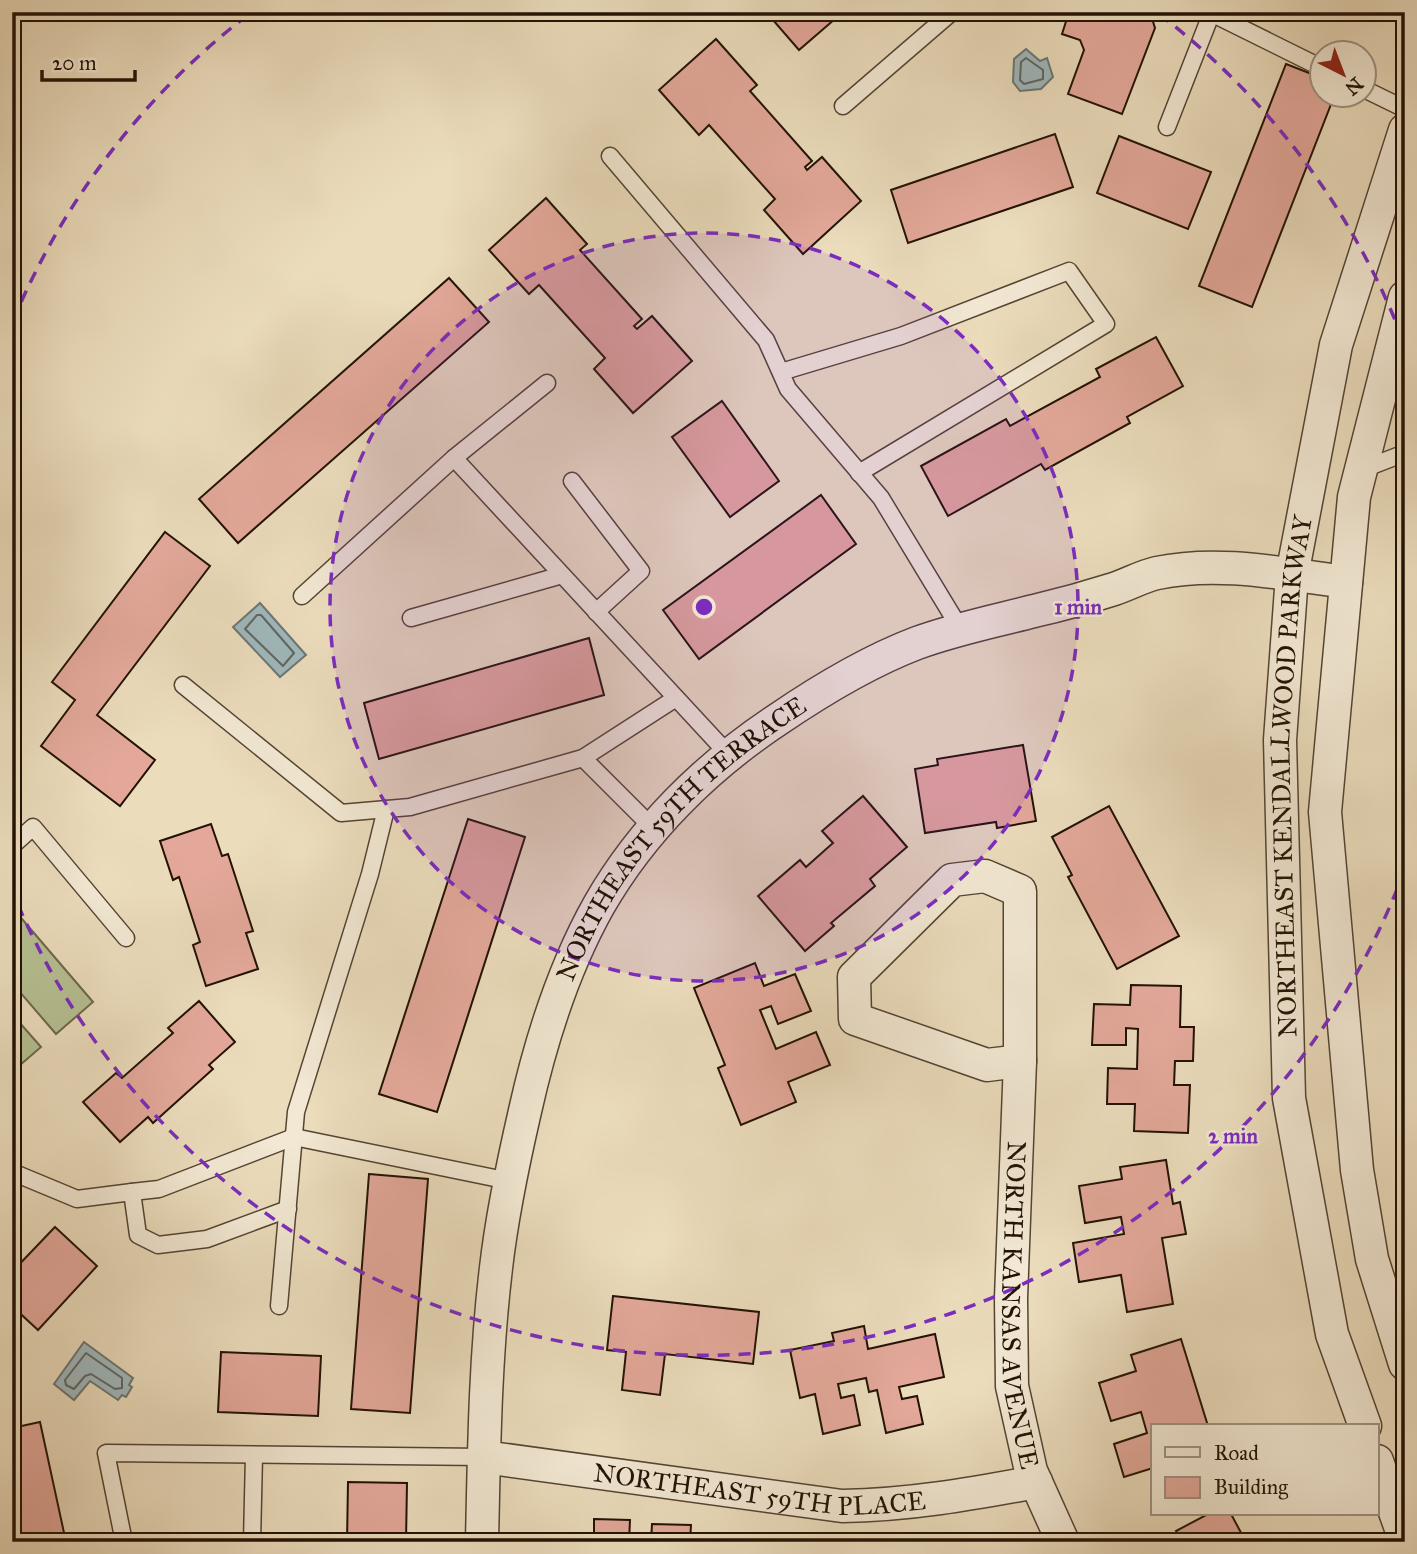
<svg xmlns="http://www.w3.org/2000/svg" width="1417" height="1554" font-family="'IM FELL Great Primer',serif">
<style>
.green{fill:#b6c092;stroke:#6c694c;stroke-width:2}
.water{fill:#9fb8bd;stroke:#6d7673;stroke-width:2}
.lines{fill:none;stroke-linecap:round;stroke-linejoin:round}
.shore{stroke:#606561;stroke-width:2}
.building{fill:#e3a89a;stroke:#221205;stroke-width:2}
.service-casing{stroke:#544433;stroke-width:19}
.minor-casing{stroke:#544433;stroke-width:35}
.service{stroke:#f2e8d3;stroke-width:16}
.minor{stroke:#f2e8d3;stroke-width:32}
.ring{fill:none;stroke:#7b2cbf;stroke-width:3.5;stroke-dasharray:12 9}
.labels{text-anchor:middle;stroke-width:5;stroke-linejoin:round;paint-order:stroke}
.street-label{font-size:26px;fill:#221205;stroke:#f2e8d3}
.centre{fill:#7b2cbf;stroke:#f2e8d3;stroke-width:3.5}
.ring-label{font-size:21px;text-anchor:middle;font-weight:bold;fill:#7b2cbf;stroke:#f2e8d3;stroke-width:5;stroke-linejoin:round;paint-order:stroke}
</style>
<rect width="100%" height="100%" fill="#ebdcbc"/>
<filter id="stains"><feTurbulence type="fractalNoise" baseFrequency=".00286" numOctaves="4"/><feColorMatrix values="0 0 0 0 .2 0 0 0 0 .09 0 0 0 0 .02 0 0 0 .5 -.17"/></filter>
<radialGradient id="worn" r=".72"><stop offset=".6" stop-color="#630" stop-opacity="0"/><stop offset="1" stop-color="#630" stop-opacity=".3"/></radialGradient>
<g class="green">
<polygon points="22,919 93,1002 56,1034 12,983 12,927"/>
<polygon points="12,1014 41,1047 12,1072"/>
</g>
<g class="water">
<polygon points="1026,49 1040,61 1047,58 1053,77 1041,89 1020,91 1013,82 1014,59"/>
<polygon points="260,603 306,655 280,677 233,627"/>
<polygon points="84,1342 133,1378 129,1385 132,1387 126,1397 122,1395 118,1400 90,1381 74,1400 54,1384"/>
</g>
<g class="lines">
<g class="shore">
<polygon points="1026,58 1043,70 1043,79 1024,84 1020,80 1021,62"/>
<polygon points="257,615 261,615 294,653 283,666 245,629"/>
<polygon points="86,1353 122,1378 122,1388 115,1389 91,1374 85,1376 74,1389 66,1385 65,1380"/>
</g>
</g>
<g class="building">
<polygon points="766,12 843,12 799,50"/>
<polygon points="1069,12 1150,12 1155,28 1122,114 1068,94 1084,50 1080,40 1062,34"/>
<polygon points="716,39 757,85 750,91 812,161 805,167 807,170 822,157 861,201 803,254 764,210 775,199 709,125 699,135 659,90"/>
<polygon points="1286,64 1322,78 1322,94 1335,94 1252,307 1199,286"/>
<polygon points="1055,134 1073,187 908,243 891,190"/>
<polygon points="1119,136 1211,172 1188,229 1097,193"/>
<polygon points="546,198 587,244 580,250 642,319 634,326 637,329 652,316 692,361 633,413 594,369 605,358 539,285 529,294 489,250"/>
<polygon points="449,278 489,322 238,543 199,499"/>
<polygon points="1156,337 1183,386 1127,417 1130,423 1045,470 1041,464 948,516 921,466 1006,419 1010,426 1100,377 1096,369"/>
<polygon points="722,401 779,481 730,517 672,437"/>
<polygon points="821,495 856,544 699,659 663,610"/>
<polygon points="165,532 210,566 97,715 155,760 120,806 41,746 75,700 52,682"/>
<polygon points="589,638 604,695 379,759 364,703"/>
<polygon points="1023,745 1036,821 997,828 996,822 925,833 915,769 938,765 937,759"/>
<polygon points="863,796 907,847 870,879 875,886 831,923 834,926 805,951 758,896 800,860 806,867 833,843 822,831"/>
<polygon points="1109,806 1179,936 1117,969 1068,877 1072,875 1052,837"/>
<polygon points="468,819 525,837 437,1112 379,1094"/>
<polygon points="211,824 222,856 228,854 253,931 246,933 258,969 206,986 193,945 200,942 179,877 173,880 160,841"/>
<polygon points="755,963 764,986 795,974 811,1011 778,1024 771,1006 760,1010 776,1049 816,1032 830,1065 788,1082 796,1102 741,1125 718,1068 725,1065 694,988"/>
<polygon points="1131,985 1181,986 1180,1027 1194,1027 1193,1061 1175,1061 1174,1085 1190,1085 1188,1133 1134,1131 1135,1104 1107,1104 1108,1068 1137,1069 1138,1029 1126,1028 1126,1045 1092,1045 1094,1004 1130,1005"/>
<polygon points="199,1001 235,1042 209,1065 213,1069 153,1123 148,1117 120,1142 83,1102 116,1073 122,1078 173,1033 168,1028"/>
<polygon points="1166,1160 1173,1204 1180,1202 1186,1234 1162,1238 1173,1304 1127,1312 1121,1275 1079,1282 1073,1243 1124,1234 1121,1217 1085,1223 1079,1186 1122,1179 1120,1167"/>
<polygon points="369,1174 428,1179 410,1413 351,1409"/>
<polygon points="55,1227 97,1266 38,1330 12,1306 12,1272"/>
<polygon points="613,1296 759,1312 753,1364 665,1354 660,1395 622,1390 626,1352 607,1350"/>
<polygon points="864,1326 868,1349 935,1334 944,1377 899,1387 902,1399 917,1396 923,1424 886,1433 877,1390 869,1392 866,1378 838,1384 841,1398 854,1395 860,1425 823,1434 815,1394 800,1398 790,1350 834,1341 832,1333"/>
<polygon points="1181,1339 1208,1426 1153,1426 1153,1468 1124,1477 1114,1444 1147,1433 1141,1412 1111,1421 1099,1383 1136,1371 1131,1355"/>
<polygon points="221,1352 321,1356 318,1416 218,1412"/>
<polygon points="40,1422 66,1542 12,1542 12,1428"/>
<polygon points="348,1482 407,1483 406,1542 347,1542"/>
<polygon points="1208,1514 1231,1514 1246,1542 1182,1542 1176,1531"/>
<polygon points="594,1519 630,1520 629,1542 594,1542"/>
<polygon points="652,1524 691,1525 690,1542 651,1542"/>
</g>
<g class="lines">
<g class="service-casing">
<g id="service">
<polyline points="1209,12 1322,68"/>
<polyline points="1364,89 1405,109"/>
<polyline points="843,106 952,12"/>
<polyline points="1167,127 1212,12"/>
<polyline points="610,156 766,340 788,389 881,498 961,630"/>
<polyline points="781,372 901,336 1069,271 1106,324 859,473"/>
<polyline points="454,458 729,755"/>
<polyline points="1361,470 1405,453"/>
<polyline points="572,481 641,571 596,612"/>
<polyline points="302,596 454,458 547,383"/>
<polyline points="411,618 562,575"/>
<polyline points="183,685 341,813 410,807 583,758 676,698"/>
<polyline points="583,758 654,829"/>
<polyline points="12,846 33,827 126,938"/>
<polyline points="12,1172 77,1199 132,1192 159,1189 294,1137 509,1181"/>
<polyline points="132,1192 138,1235 158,1245 207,1239 288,1209"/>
<polyline points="279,1306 296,1112 370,874 386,809"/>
<polyline points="124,1542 106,1453 484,1457"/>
<polyline points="252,1542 254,1455"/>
</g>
</g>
<g class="minor-casing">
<g id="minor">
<polyline points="1405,297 1354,497 1325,812 1357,1170 1372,1259 1405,1364"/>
<polygon points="985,876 1020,891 1020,1061 987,1065 855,1019 854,977 952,880"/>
<path id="s1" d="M1020,1061L1011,1298L1012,1386L1031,1471L1063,1542"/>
<path id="s2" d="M1365,1426L1332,1334L1289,1098L1280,740L1292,575L1336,345L1405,130"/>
<path id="s3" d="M484,1457L842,1506C909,1505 971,1494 1036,1482"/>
<polyline points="1377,1461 1405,1540"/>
<path id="s4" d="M482,1542C484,1451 485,1359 496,1268C502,1215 513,1163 525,1111C541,1039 563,969 599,905C642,830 706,767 777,720C821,690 867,662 917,643C955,629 995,621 1034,611C1060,605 1089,597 1114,589C1129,584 1143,576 1157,573C1220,560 1283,574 1346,582"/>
</g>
</g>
<use href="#service" class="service"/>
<use href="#minor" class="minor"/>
</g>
<circle cx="704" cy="607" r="374" fill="#7b2cbf" fill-opacity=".12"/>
<g class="ring">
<circle cx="704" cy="607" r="374"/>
<path d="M1405 869A748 748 0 0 1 13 893M13 321A748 748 0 0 1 249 14M1159 14A748 748 0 0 1 1405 345"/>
</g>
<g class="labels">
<g class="street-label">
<text dy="9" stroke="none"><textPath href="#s2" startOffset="660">NORTHEAST KENDALLWOOD PARKWAY</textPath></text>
<text dy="9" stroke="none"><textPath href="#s4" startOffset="758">NORTHEAST 59TH TERRACE</textPath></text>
<text dy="9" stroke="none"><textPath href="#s1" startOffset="245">NORTH KANSAS AVENUE</textPath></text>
<text dy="9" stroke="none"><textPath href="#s3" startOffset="278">NORTHEAST 59TH PLACE</textPath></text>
</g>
</g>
<circle cx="704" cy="607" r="10" class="centre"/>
<g class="ring-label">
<text x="1078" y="614">1 min</text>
<text x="1233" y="1143">2 min</text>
</g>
<rect width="1417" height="1554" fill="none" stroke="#ebdcbc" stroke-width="42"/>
<rect x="14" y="14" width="1389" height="1526" fill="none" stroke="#221205" stroke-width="3.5"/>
<rect x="21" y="21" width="1375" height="1512" fill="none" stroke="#221205" stroke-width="2"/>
<rect x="1151" y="1424" width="228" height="91" fill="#f2e8d3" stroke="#9f9281" stroke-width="2"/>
<rect x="1165" y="1447" width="35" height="10" fill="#f2e8d3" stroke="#9f9281" stroke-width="2"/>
<text x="1214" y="1460" font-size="21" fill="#221205">Road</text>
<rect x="1165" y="1477" width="35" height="21" fill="#e3a89a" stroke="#9f9281" stroke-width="2"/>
<text x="1214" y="1494" font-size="21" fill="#221205">Building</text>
<g transform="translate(1343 74) rotate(138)"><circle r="33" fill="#f2e8d3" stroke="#9f9281" stroke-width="2"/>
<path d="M0-5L12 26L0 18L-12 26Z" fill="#8f2418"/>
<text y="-10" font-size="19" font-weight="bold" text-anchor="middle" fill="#221205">N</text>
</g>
<path d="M42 70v10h93v-10" fill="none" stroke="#221205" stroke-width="3.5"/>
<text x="52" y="70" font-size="21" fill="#221205" stroke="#f2e8d3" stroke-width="5" paint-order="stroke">20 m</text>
<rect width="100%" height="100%" filter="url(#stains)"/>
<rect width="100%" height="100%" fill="url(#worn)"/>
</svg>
